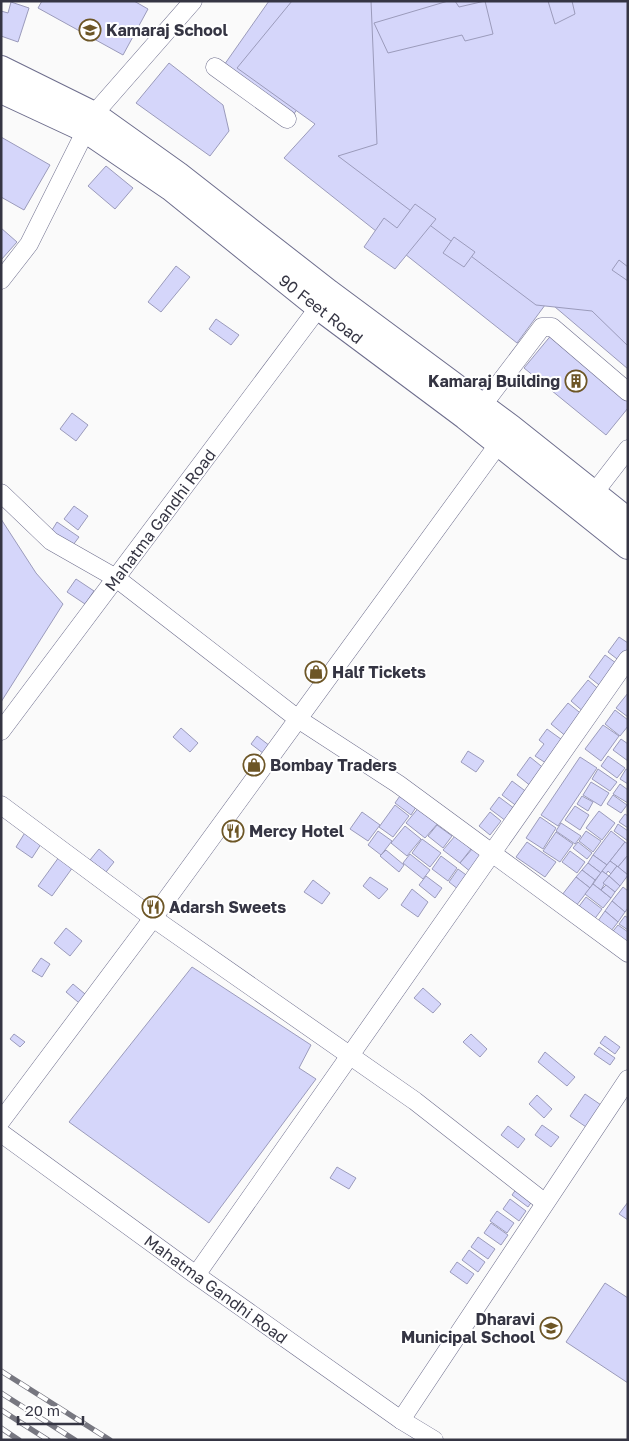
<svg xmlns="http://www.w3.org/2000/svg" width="629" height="1441" font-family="'Golos Text',sans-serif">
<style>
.building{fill:#d5d6fa;stroke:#9b9bbb}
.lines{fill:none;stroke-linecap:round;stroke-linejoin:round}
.street-casing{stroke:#6e6e8d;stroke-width:19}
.secondary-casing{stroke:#6e6e8d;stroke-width:26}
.street{stroke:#fff;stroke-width:18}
.secondary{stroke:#fff;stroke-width:24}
.rail-casing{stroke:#777780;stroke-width:5.5}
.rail{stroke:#fff;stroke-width:4;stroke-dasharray:11;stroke-linecap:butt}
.labels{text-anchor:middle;stroke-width:4;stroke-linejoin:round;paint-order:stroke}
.poi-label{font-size:16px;font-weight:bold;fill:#353543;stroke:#fff;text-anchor:start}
.street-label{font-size:16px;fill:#353543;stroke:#fff}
</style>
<rect width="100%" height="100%" fill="#fafafa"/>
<g class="building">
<polygon points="42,1 134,1 148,9 123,55 38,8"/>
<polygon points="269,1 312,1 308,6 336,26 322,45 336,54 291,118 222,68"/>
<polygon points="292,1 628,1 628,369 548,301 517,343 284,158 315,124 237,68"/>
<polygon points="371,1 628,1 628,346 592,311 536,305 338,156 377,144"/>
<polygon points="448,1 455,1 459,7 485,1 493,34 465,41 462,35 388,53 374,23"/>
<polygon points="548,1 572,1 575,14 555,24"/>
<polygon points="11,2 29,8 18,42 1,36 1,11 8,13"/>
<polygon points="169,63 223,105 229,131 210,156 136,103"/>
<polygon points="1,137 50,165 24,210 1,197"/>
<polygon points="106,166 133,188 115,209 88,186"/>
<polygon points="415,204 436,219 395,269 364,247 384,218 397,228"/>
<polygon points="1,228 17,242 1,260"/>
<polygon points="454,237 475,252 464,267 443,253"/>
<polygon points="619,260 628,267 628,281 612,270"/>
<polygon points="176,266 190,277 161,312 148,302"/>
<polygon points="216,319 239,335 231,345 209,329"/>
<polygon points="553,333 628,394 628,408 606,435 524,368"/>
<polygon points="72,413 88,425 76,441 60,429"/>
<polygon points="74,506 88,516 78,530 64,519"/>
<polygon points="1,519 36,573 63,604 1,702"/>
<polygon points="57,522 79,537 70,549 49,535"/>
<polygon points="76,579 94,591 85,604 67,592"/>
<polygon points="619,637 628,643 628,653 621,662 608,652"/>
<polygon points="605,655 620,666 603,688 589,677"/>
<polygon points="588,680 602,692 585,713 571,701"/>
<polygon points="628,693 628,717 616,708"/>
<polygon points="568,703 584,716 567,737 551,724"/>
<polygon points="615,710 628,720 628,726 620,736 605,724"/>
<polygon points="603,725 619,736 601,761 585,749"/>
<polygon points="181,728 198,743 190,752 173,737"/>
<polygon points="547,729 565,742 549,765 535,756 544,744 539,740"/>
<polygon points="257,736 274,749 268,757 251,744"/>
<polygon points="621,739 628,744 628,761 613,750"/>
<polygon points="468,751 484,761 476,772 461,762"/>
<polygon points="608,756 625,768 617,778 601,766"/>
<polygon points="530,757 546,770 532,787 517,775"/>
<polygon points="580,757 597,768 558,826 541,815"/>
<polygon points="598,769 617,782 610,791 592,779"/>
<polygon points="626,769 628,770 628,784 620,779"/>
<polygon points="512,781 528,793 518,807 502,795"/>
<polygon points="591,782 609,793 601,806 583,795"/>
<polygon points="620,784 628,790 628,803 613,794"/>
<polygon points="402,793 418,804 411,815 395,803"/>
<polygon points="613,795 627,805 621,813 607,804"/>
<polygon points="582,796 593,802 588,811 577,804"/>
<polygon points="499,797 515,809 506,821 490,809"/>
<polygon points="395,805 409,816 393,837 379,827"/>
<polygon points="420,806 439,822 425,838 406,823"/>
<polygon points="575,806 589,815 580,830 565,820"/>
<polygon points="599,811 615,823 602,840 586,828"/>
<polygon points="362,812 380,825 368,841 350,829"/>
<polygon points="490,812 501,821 490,835 479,826"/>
<polygon points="625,814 628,816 628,828 619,822"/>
<polygon points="540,817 556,828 543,849 526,838"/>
<polygon points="561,823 581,836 575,844 556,831"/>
<polygon points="618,824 628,831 628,841 614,831"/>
<polygon points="437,825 452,836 443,848 428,836"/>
<polygon points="405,826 421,839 407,856 391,843"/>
<polygon points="26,831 43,841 32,858 16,847"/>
<polygon points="378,831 392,841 381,855 368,845"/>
<polygon points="586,831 601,841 593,852 579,841"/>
<polygon points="611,831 625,842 607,865 593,855"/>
<polygon points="556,832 573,844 560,862 543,851"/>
<polygon points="455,836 471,849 460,863 443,850"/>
<polygon points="422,839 441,853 430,867 412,853"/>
<polygon points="527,842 556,862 545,877 516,857"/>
<polygon points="578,842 592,853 587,859 573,848"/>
<polygon points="625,842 628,844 628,855 618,867 610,861"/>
<polygon points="473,848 485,858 472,873 460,863"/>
<polygon points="99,849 114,862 106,872 90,860"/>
<polygon points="386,850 404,865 399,872 380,856"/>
<polygon points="570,851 585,862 577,873 562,862"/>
<polygon points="410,854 430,870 423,879 403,863"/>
<polygon points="593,855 607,865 601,873 588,863"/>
<polygon points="628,855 628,875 618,867"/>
<polygon points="441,856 457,868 448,881 432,869"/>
<polygon points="59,857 73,867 52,896 38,886"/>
<polygon points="610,861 617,866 611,874 608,871 606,874 602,871"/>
<polygon points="588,863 601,873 595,880 582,870"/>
<polygon points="617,866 628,875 620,886 609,876"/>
<polygon points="458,869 473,880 463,893 449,882"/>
<polygon points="582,870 595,880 590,888 576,877"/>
<polygon points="602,871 609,876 601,890 593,884"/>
<polygon points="426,876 442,888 435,898 419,885"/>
<polygon points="609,876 620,886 615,892 603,883"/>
<polygon points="370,877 388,889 379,899 363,886"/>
<polygon points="576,877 590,888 576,906 562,895"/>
<polygon points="313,880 330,893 322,904 304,892"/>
<polygon points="593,884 611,898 603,908 585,894"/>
<polygon points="606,885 615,892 611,898 601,890"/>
<polygon points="623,887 628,891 628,908 625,912 612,901"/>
<polygon points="412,889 428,902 418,917 401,905"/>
<polygon points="586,897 602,909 593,921 577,909"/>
<polygon points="612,901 625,912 618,922 605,911"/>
<polygon points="605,911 618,922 611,931 598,921"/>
<polygon points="625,916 628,918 628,930 619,924"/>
<polygon points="618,925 628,932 628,947 609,936"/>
<polygon points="66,928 82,941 70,956 54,943"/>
<polygon points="41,958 50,964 42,977 32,971"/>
<polygon points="192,967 311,1045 299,1068 316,1079 209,1223 69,1122"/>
<polygon points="73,984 91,999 84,1007 66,992"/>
<polygon points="423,988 441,1004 433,1013 414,998"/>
<polygon points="14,1034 25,1042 20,1047 10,1039"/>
<polygon points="471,1034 487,1049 480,1057 463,1042"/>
<polygon points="605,1036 620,1047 615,1054 600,1043"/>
<polygon points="599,1047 615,1058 610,1065 594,1054"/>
<polygon points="545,1052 575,1077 567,1086 538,1062"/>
<polygon points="585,1094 604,1107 589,1129 570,1116"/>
<polygon points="537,1095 552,1109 544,1118 529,1104"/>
<polygon points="542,1125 559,1137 551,1147 535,1135"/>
<polygon points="508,1126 525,1139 518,1148 501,1135"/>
<polygon points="337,1167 356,1178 349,1189 330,1178"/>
<polygon points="519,1185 535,1197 528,1207 512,1195"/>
<polygon points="510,1199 526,1211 519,1221 503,1209"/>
<polygon points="628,1202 628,1220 619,1214"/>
<polygon points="497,1211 514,1223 507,1233 490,1221"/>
<polygon points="491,1223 508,1235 501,1245 484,1233"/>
<polygon points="478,1237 495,1249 488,1259 471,1247"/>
<polygon points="469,1250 485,1262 478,1272 462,1260"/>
<polygon points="457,1262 474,1274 467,1284 450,1272"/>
<polygon points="605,1283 628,1298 628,1383 566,1342"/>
</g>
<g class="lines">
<g class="street-casing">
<g id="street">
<polyline points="215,67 287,119"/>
<polyline points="1,280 29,244 94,114 193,1"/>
<polyline points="482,406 542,327 552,327 628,392"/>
<polyline points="1,493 51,541 116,578 298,719 398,784 628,953"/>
<polyline points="594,493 628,449"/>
<polyline points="1,731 325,299"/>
<polyline points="1,805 153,918 415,1101 544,1202"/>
<polyline points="1,1121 153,918 505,435"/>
<polyline points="1,1133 196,1275 401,1420 434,1440"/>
<polyline points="196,1275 628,659"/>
<polyline points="401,1420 628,1079"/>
</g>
</g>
<g class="secondary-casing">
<g id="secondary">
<polyline points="1,68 94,114 178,174 329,292 511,427 628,520"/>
<polyline points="1,91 85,130 170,188 319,308 465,417 628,547"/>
</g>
</g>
<use href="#street" class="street"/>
<use href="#secondary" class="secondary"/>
<g class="rail-casing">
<g id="rail">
<polyline points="1,1371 110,1440"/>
<polyline points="1,1393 75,1440"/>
<polyline points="1,1410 48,1440"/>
<polyline points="1,1428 19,1440"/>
</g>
</g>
<use href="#rail" class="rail"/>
</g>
<defs>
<g id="school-ring" transform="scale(1.125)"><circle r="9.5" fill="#fff" stroke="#6d5626" stroke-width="1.5"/><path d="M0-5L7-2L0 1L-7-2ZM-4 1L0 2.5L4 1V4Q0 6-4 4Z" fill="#6d5626"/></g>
<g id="building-ring" transform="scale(1.125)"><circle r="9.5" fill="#fff" stroke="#6d5626" stroke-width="1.5"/><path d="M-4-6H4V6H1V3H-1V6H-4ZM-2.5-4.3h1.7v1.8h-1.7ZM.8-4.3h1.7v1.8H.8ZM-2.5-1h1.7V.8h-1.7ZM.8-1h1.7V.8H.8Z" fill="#6d5626"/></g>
<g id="shop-ring" transform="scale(1.125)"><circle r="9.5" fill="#fff" stroke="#6d5626" stroke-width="1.5"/><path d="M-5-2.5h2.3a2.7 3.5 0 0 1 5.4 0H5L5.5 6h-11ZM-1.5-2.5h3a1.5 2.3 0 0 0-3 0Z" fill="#6d5626"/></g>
<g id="restaurant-ring" transform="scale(1.125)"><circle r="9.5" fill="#fff" stroke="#6d5626" stroke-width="1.5"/><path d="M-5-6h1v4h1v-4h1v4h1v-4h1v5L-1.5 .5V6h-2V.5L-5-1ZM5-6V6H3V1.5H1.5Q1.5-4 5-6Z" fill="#6d5626"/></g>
</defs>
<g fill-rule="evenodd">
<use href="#school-ring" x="90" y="30"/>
<use href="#building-ring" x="576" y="381"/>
<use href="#shop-ring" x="316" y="672"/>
<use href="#shop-ring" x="254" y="765"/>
<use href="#restaurant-ring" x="233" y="831"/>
<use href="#restaurant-ring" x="153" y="907"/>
<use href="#school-ring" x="551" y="1328"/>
</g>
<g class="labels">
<g class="poi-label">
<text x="106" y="36">Kamaraj School</text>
<text x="560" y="387" text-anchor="end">Kamaraj Building</text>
<text x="332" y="678">Half Tickets</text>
<text x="270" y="771">Bombay Traders</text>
<text x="249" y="837">Mercy Hotel</text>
<text x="169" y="913">Adarsh Sweets</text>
<text x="535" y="1325" text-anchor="end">Dharavi<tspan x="535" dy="18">Municipal School</tspan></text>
</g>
<g class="street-label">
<text transform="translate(321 309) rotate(38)" y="6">90 Feet Road</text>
<text transform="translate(160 520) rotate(-53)" y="6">Mahatma Gandhi Road</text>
<text transform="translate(216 1289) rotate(36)" y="6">Mahatma Gandhi Road</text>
</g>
</g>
<rect width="629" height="1441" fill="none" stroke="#353543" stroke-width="5"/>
<path d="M18 1416v8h65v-8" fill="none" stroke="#353543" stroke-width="2.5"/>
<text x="25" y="1416" font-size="15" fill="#353543" stroke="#ffffff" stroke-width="4" paint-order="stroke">20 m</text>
</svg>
